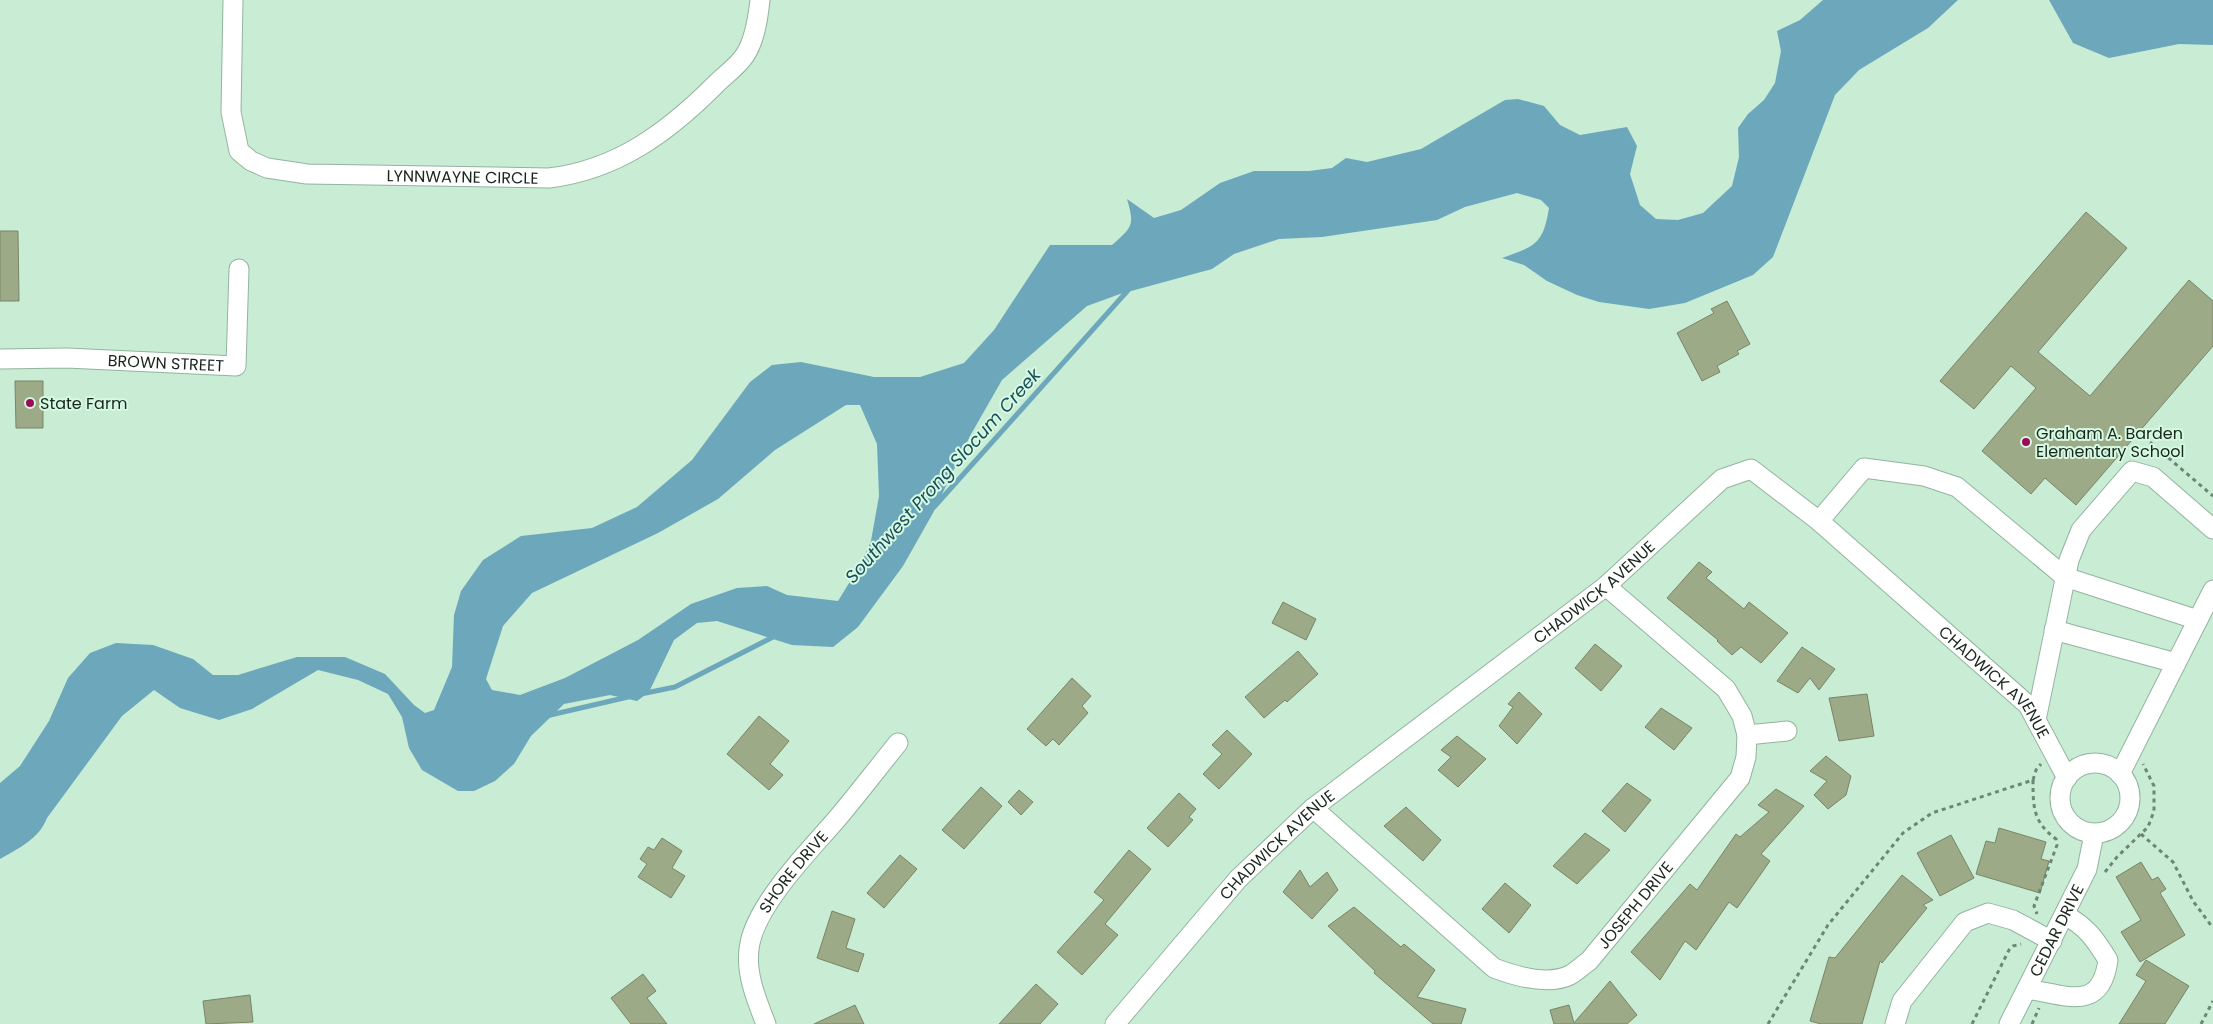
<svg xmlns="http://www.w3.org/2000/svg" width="2213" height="1024" font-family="Poppins,sans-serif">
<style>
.water{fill:#6ca7bb;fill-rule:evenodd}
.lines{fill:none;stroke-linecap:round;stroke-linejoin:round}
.stream{stroke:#6ca7bb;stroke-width:5}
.building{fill:#9daa88;stroke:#798565}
.minor-casing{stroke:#92b49e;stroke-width:21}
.path{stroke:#6d8676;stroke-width:3;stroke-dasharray:4 4;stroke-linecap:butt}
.minor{stroke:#fff;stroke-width:19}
.poi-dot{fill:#9b0b5a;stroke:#d5f9e1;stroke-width:2}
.labels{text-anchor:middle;stroke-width:4;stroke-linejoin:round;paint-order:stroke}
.street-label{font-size:16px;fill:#18261d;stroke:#d5f9e1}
.poi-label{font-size:16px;fill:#18261d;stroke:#d5f9e1;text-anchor:start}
.water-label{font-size:18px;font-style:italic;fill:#194c5a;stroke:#d5f9e1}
</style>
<rect width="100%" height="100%" fill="#c8ecd4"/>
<g class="water">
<path d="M1823,0H1958L1928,28L1859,70L1835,95L1773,257L1753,275L1685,303L1649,309L1599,302L1577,295L1547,281L1524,265L1502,258C1535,246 1543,245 1549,208L1541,200L1517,193L1465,207L1437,220L1322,237L1279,239L1234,254L1212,269L1120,294L1087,306L1002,380L970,436L933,513L903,566L858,627L833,647L792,645L717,621L697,623L674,640L649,692L637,701L610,695L564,704L531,736L514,764L495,781L474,791H458L422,770L409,748L402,717L388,694L358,680L318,670L252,709L219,720L180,708L154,690L122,716L47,818C39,839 19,848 0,859V783L20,766L49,721L68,678L90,653L116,643L153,645L193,659L213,675H238L297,657H345L385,674L414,705L425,713L434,710L452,667L454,615L461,591L483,560L521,536L592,528L637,507L692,460L750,382L772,365L801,362L874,377H920L964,363L994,330L1050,245H1112C1132,227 1135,226 1127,199L1154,218L1181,210L1220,183L1254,171H1309L1332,168L1346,158L1367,162L1421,149L1505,100L1518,99L1544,106L1560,125L1580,135L1627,127L1637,146L1630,174L1640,205L1656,219L1678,220L1703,213L1732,186L1739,157L1738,128L1748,114L1764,100L1775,83L1781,51L1777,31L1800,20ZM846,405H860L877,444L879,496L871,541L862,562L838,601L787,595L767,586L737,588L691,604L638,640L565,678L520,695L492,690L486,679L503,626L532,593L658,533L718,499L775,450Z"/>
<polygon points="2049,0 2213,0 2213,45 2179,44 2109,58 2073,43"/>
</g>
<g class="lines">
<g class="stream">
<polyline points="934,507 1130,288"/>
<polyline points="641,694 675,687 775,636"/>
<polyline points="546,716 628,697"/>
</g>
</g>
<g class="building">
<polygon points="2086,212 2127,248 2038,352 2090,396 2189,280 2213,301 2213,346 2076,505 2045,478 2031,494 1982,451 2036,388 2011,366 1974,409 1940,381"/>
<polygon points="0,231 18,231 19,301 0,301"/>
<polygon points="1727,301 1750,344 1737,351 1739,354 1717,366 1720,372 1702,381 1677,333 1714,313 1711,309"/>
<polygon points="15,381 43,381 43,428 16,428"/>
<polygon points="1699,562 1712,572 1706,578 1744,609 1749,602 1788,633 1761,663 1741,647 1732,655 1717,641 1718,640 1667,598"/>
<polygon points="1283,602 1316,619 1306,640 1272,623"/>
<polygon points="1595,644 1622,666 1601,691 1575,668"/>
<polygon points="1802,647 1835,669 1819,690 1810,678 1798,693 1777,681"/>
<polygon points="1298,651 1318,674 1287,702 1285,700 1264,718 1245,697"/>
<polygon points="1072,678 1091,696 1082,706 1088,713 1059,745 1053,739 1046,746 1027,729"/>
<polygon points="1519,692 1542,714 1517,744 1499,726 1513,707 1508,704"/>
<polygon points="1867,694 1874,736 1839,741 1829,698"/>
<polygon points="1661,708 1692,728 1674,750 1645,727"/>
<polygon points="759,716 789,741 770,764 783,775 769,790 727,754"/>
<polygon points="1227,730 1252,754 1219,789 1203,774 1222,754 1212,745"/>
<polygon points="1457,736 1486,759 1458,787 1438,770 1451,757 1441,750"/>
<polygon points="1826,756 1851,776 1846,795 1828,809 1814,795 1827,781 1810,771"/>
<polygon points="1627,783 1651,800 1625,832 1602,811"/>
<polygon points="981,787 1002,806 964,849 942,830"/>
<polygon points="1776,789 1804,806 1761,854 1770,861 1737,908 1729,902 1696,950 1685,941 1660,980 1631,952 1690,884 1697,890 1736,834 1740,837 1769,812 1758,805"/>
<polygon points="1019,790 1033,802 1021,815 1008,802"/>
<polygon points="1179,793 1196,809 1189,817 1193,820 1168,847 1147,828"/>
<polygon points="1406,807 1441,840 1423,861 1384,826"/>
<polygon points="1999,828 2046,842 2041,859 2049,861 2040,893 1976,874 1986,841 1995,843"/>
<polygon points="1585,833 1610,850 1577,884 1553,866"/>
<polygon points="1951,835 1974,878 1940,896 1917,853"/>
<polygon points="662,838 682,851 672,868 685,876 671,898 638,877 647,864 640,859 648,847 654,850"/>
<polygon points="1129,850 1151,869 1105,924 1118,935 1082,975 1057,952 1104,900 1094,892"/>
<polygon points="900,855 917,869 884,908 867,893"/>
<polygon points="2141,862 2152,880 2158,877 2166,889 2160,893 2185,935 2140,962 2121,932 2141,920 2116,877"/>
<polygon points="1300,870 1310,887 1327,872 1338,890 1312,919 1283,892"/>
<polygon points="1902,875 1933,900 1923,905 1927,908 1882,963 1880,961 1862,1024 1821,1024 1810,1021 1829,957 1835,958"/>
<polygon points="1505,883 1531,905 1509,933 1482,909"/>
<polygon points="1354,907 1401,947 1404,944 1435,970 1417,997 1466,1009 1461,1024 1433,1024 1374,973 1375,971 1328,926"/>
<polygon points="832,911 855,919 846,948 864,954 858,972 817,958"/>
<polygon points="2146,960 2189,986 2165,1024 2119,1024 2146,981 2136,975"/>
<polygon points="643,974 656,991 647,998 667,1024 631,1024 611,998"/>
<polygon points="1610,981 1637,1015 1627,1024 1554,1024 1550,1010 1569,1005 1574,1023"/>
<polygon points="1036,984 1058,1004 1040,1024 999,1024"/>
<polygon points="250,995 253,1022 206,1024 203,1001"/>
<polygon points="855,1005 864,1024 814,1024"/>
</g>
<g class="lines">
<g class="minor-casing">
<g id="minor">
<path id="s1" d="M233,0L231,112L239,151L251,161L267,168L307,174L549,178C617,170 668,132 715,85C725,75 738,66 745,55C755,40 758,18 760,0"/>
<path id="s2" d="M0,359L67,358L236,366L239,269"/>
<polyline points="1819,521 1864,468 1924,476 1957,487 2065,577 2198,620"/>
<polyline points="2054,630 2176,663"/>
<polyline points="2036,720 2069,560 2081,530 2132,471 2153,477 2213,529"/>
<polyline points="1747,735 1787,731"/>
<circle cx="2095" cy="798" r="35"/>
<polyline points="2120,774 2213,590"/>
<path id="s3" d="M1313,808L1494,968C1515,976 1548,986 1570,975C1576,972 1583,965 1589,961L1740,778L1746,757L1747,735L1742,716L1726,689L1606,586"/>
<path d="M2027,989C2066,995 2101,1013 2108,960C2095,939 2087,927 2065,915"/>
<path id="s4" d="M766,1024C756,999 744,970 750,943C758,903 809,851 836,820C857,795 877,769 898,743"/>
<path id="s5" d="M1115,1024L1238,879L1313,808L1606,586L1722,479L1751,469L1819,521L2028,705L2067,778"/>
<polyline points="1895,1024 1902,1001 1965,922 1988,913 2013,920 2052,941"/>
<path id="s6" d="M2009,1024L2087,869L2094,834"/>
</g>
</g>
<g class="path">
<polyline points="2144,437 2213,496"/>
<path d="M2033,780C2033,807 2033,822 2056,839L2057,845L2034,906L2037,914"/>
<polyline points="2141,834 2173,862 2193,901 2213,928"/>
<polyline points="2105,872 2117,857 2148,827 2154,811 2154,786 2143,764"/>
<polyline points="1768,1024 1828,925 1903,833 1932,813 2033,780 2036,770 2041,764"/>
<polyline points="1972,1024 2009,950 2013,946 2021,944"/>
<polyline points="2032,1024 2039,1008"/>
<polyline points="2201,1024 2213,1001"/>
</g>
<use href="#minor" class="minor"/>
</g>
<g class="poi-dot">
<circle cx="30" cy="403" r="5"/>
<circle cx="2026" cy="442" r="5"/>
</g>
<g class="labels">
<g class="street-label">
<text dy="6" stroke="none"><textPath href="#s1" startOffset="381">LYNNWAYNE CIRCLE</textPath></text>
<text dy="6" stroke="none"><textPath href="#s2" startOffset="166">BROWN STREET</textPath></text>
<text dy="6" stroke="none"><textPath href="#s5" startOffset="648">CHADWICK AVENUE</textPath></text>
<text dy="6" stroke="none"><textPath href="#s5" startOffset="1174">CHADWICK AVENUE</textPath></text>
<text dy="6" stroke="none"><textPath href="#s5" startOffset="242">CHADWICK AVENUE</textPath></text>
<text dy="6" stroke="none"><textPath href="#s4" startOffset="168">SHORE DRIVE</textPath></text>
<text dy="6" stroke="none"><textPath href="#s3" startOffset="416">JOSEPH DRIVE</textPath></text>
<text dy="6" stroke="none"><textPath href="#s6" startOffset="105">CEDAR DRIVE</textPath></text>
</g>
<g class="poi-label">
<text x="40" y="409">State Farm</text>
<text x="2036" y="439">Graham A. Barden<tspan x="2036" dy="18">Elementary School</tspan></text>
</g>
<g class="water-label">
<text transform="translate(943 476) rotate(-48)" y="6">Southwest Prong Slocum Creek</text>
</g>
</g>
</svg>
